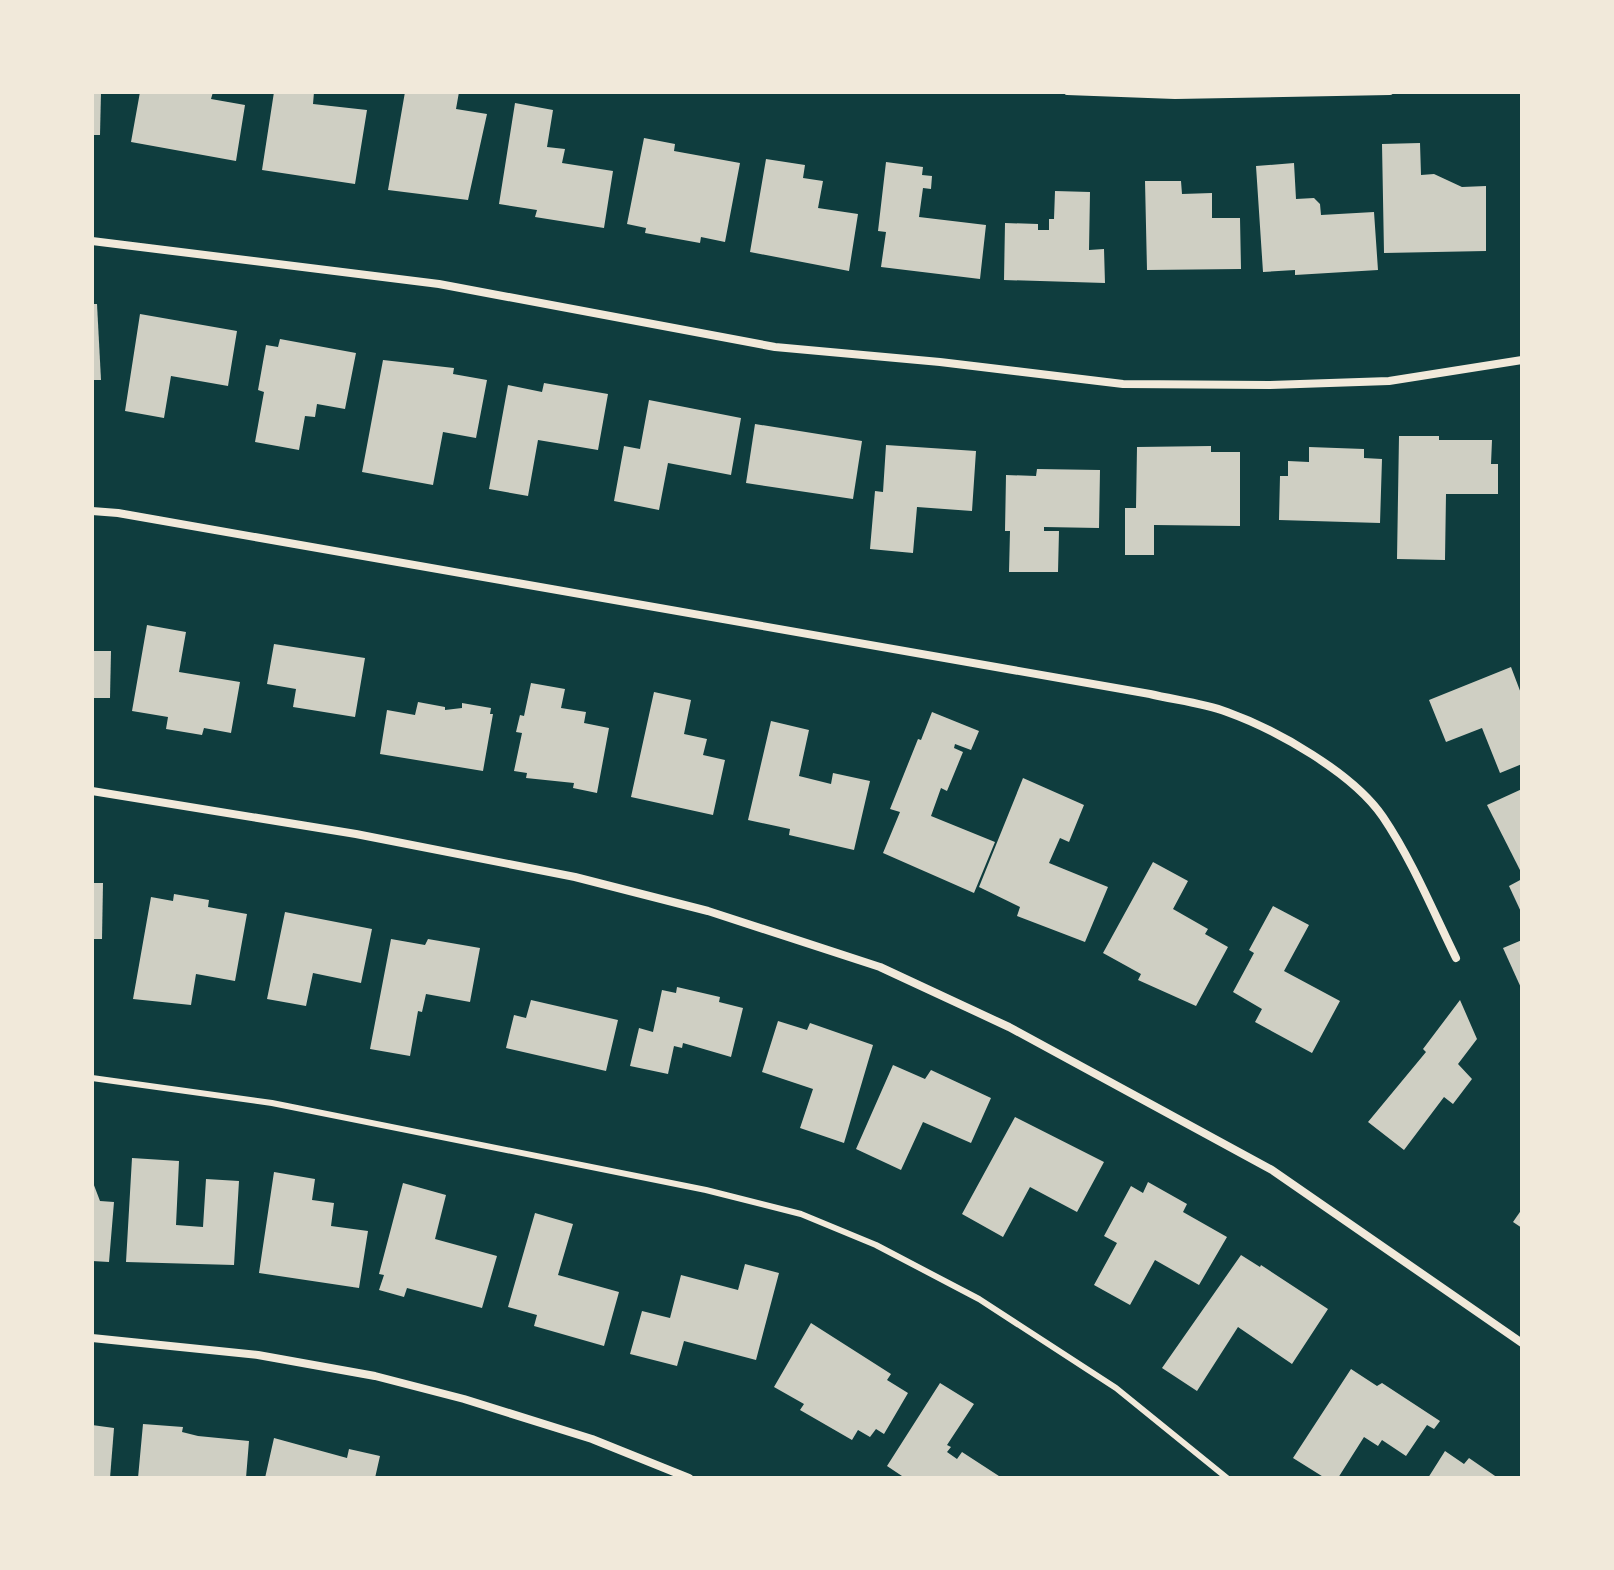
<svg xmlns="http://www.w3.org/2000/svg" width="1614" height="1570" font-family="'Fira Sans',sans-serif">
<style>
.building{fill:#cfcfc3}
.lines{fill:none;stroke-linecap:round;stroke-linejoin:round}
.service{stroke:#f1e9da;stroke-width:6}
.minor{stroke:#f1e9da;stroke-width:8}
</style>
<rect width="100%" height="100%" fill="#0f3d3e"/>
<g class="building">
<polygon points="92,92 101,92 100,135 92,135"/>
<polygon points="140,92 213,92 211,99 245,105 236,161 131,142"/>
<polygon points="274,92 314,92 313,104 367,110 355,184 262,170"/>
<polygon points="405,92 459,92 456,109 487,114 468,200 388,190"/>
<polygon points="515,103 553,110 547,147 565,149 562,163 613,171 604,228 535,217 537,210 499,204"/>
<polygon points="644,138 675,144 674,151 740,163 725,242 701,237 700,243 645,233 646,228 627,224"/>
<polygon points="1420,143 1421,175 1434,174 1462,187 1486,186 1486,251 1384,253 1382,144"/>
<polygon points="766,159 805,165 803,178 823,181 818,208 858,214 849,271 750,252"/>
<polygon points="886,162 923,167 922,175 932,176 931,189 923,188 919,217 986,225 980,279 881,267 886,232 878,231"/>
<polygon points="1294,163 1296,199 1314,198 1320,204 1321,215 1374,212 1378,270 1295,275 1295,270 1263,272 1256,166"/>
<polygon points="1145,181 1181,181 1182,194 1212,193 1212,218 1240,218 1241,269 1147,270"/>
<polygon points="1055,191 1090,192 1089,250 1104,249 1105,283 1004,280 1005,223 1038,224 1038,230 1049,230 1049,219 1054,219"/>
<polygon points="92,304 97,304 101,380 92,380"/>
<polygon points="140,314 237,331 228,386 171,376 164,418 125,411"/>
<polygon points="280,339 356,353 345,409 317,404 315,417 305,416 299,450 255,442 264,392 258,390 266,345 278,347"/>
<polygon points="383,360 454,368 453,374 487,380 476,438 443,432 433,485 362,472"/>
<polygon points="544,383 608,394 598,450 538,440 528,496 489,489 508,385 542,392"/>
<polygon points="649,400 741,418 731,475 668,463 659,510 614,501 624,446 640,449"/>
<polygon points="755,424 862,441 853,499 746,483"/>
<polygon points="1399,436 1439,436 1439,440 1492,440 1491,464 1498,464 1498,494 1446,494 1445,560 1397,559"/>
<polygon points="886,445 976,451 972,511 917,507 913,553 870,549 875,491 883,492"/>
<polygon points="1211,446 1211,452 1240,452 1240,526 1154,525 1154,555 1125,555 1125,508 1136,508 1137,447"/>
<polygon points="1309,447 1364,449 1364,458 1382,459 1380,523 1279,520 1280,476 1288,476 1288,461 1309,462"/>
<polygon points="1037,469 1100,470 1099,528 1044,527 1044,531 1059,531 1058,572 1009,572 1010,531 1005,531 1006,475 1036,476"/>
<polygon points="147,625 186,632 179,672 240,682 231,733 204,728 202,735 166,729 168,717 132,711"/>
<polygon points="274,644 365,658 355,717 293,707 296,689 267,684"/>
<polygon points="92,651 111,651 110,698 92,698"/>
<polygon points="1511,667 1522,696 1522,764 1500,773 1482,728 1446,742 1429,700"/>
<polygon points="531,683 565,689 561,708 586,712 584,723 609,728 597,793 573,788 574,783 526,778 527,773 514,771 522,733 516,732 520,715 524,716"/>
<polygon points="654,692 691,700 684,734 707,739 703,755 725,760 713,815 631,797"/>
<polygon points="418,702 445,707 445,710 462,708 462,703 491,708 490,714 493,714 483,771 380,754 387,710 415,715"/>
<polygon points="932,712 979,731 971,750 955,744 954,748 963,752 947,791 941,788 931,816 995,842 974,893 883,853 900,812 890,809 918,739 921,740"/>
<polygon points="771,721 809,730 799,776 831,784 833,773 870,781 854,850 789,835 790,829 748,820"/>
<polygon points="1023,778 1084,805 1069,842 1060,838 1049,863 1108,887 1085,942 1017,916 1020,907 979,887"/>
<polygon points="1522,789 1522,874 1487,805"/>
<polygon points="1153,862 1188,881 1173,909 1208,929 1205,934 1228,947 1196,1006 1138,980 1141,974 1103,953"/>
<polygon points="1522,879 1522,914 1509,886"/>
<polygon points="92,883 103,883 102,939 92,939"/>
<polygon points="174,894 209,900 208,907 247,914 235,981 196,974 191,1005 133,999 151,897 173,901"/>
<polygon points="1273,906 1309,925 1284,971 1340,1001 1312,1053 1255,1022 1262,1009 1233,992 1254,953 1249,950"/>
<polygon points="285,912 372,929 361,983 313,973 306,1006 267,999"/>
<polygon points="391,939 425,945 428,939 480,948 470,1002 426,994 422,1012 418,1011 410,1056 370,1049"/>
<polygon points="1522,940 1522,990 1503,948"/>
<polygon points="677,987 720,997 719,1002 743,1008 731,1057 683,1043 682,1048 674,1046 668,1074 630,1066 639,1028 653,1032 662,990 676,993"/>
<polygon points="531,1000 618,1020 606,1071 506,1048 514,1015 526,1018"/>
<polygon points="1460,1000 1477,1039 1458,1064 1472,1079 1453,1104 1444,1097 1404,1150 1368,1122 1426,1052 1423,1049"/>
<polygon points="778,1021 807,1030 810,1023 873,1045 844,1143 800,1128 813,1089 762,1072"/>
<polygon points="893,1065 925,1079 931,1070 991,1098 971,1143 923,1122 901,1170 856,1149"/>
<polygon points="1015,1117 1104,1162 1077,1212 1030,1187 1003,1237 962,1214"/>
<polygon points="132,1158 179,1161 176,1225 203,1227 206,1179 239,1181 234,1265 126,1262"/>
<polygon points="274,1172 315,1179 312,1200 334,1203 331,1226 368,1231 359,1288 259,1273"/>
<polygon points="92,1180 100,1201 114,1202 109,1262 92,1261"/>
<polygon points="1148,1182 1187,1204 1183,1212 1227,1237 1199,1285 1155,1260 1130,1305 1094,1285 1117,1243 1104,1236 1131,1186 1143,1193"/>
<polygon points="403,1183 446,1195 435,1239 497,1256 482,1308 407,1288 404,1297 379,1290 384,1275 379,1274"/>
<polygon points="1522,1209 1522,1228 1513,1222"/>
<polygon points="535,1213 573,1224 558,1275 619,1292 604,1346 534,1326 537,1315 508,1307"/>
<polygon points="1241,1255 1260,1267 1261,1265 1328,1309 1292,1364 1238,1327 1197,1391 1162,1368"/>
<polygon points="745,1264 779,1273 756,1360 684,1341 677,1366 630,1354 642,1311 670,1318 681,1275 738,1290"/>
<polygon points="811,1323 891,1374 887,1380 908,1393 884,1434 876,1429 870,1437 858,1430 852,1440 800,1410 804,1404 774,1387"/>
<polygon points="1351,1369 1377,1386 1382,1383 1440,1421 1434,1429 1427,1425 1406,1456 1382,1440 1378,1446 1364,1437 1338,1478 1325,1478 1293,1458"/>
<polygon points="940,1383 974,1404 947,1445 951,1447 947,1452 957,1459 962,1452 1002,1478 905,1478 887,1466"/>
<polygon points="143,1424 183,1427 182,1432 198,1436 249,1441 246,1478 138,1478"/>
<polygon points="92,1425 114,1428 110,1478 92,1478"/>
<polygon points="274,1438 347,1458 349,1449 380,1456 375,1478 265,1478"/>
<polygon points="1445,1451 1464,1464 1469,1458 1498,1478 1428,1478"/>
</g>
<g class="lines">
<g class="service">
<polyline points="1067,92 1175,96 1390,92"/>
<polyline points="92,1078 272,1103 706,1190 801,1214 876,1245 979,1299 1116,1388 1227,1478"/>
</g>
<g class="minor">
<polyline points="92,241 439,284 775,347 940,362 1123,384 1269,385 1389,381 1522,360"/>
<path d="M92,511L118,513L1150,694C1175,700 1203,703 1227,712C1277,730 1353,773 1383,817C1412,860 1433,911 1456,958"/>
<polyline points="92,791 356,834 575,877 708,911 880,967 1009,1027 1272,1170 1522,1343"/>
<polyline points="92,1338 258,1355 375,1376 464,1399 592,1439 689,1478"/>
</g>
</g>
<rect width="1614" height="1570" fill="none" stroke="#f1e9da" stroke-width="188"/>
</svg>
